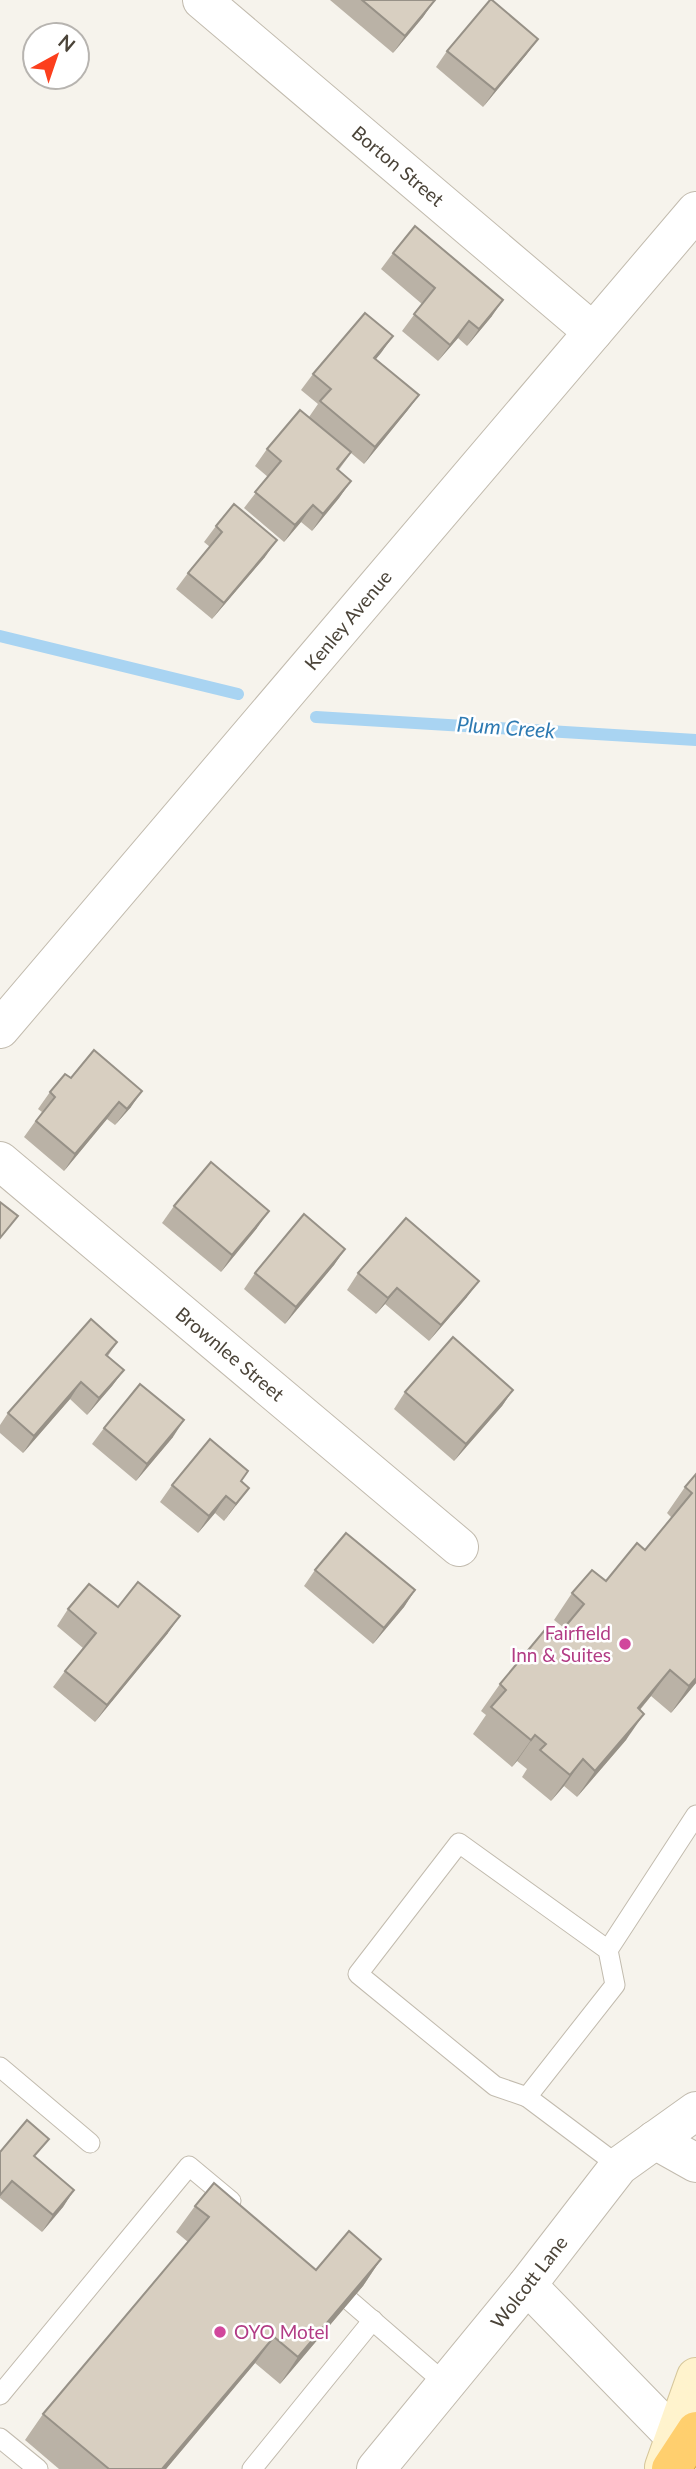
<svg xmlns="http://www.w3.org/2000/svg" width="696" height="2469" font-family="Lato,sans-serif">
<style>
.lines{fill:none;stroke-linecap:round;stroke-linejoin:round}
.stream{stroke:#a9d4f2;stroke-width:12}
.service-casing{stroke:#c2bbae;stroke-width:21}
.minor-casing{stroke:#c2bbae;stroke-width:40}
.secondary-casing{stroke:#d6c79b;stroke-width:40}
.motorway-casing{stroke:#e0a43c;stroke-width:40}
.service{stroke:#fff;stroke-width:19}
.minor{stroke:#fff;stroke-width:38}
.secondary{stroke:#fff3cd;stroke-width:38}
.motorway{stroke:#ffcf6e;stroke-width:38}
.wall{fill:#bab2a6}
.shaded-wall{fill:#979187}
.building{fill:#d8cfc1;stroke:#979187;stroke-width:2}
.hotel-dot{fill:#d1479c;stroke:#fff;stroke-width:2.5}
.labels{text-anchor:middle;stroke-width:5;stroke-linejoin:round;paint-order:stroke}
.street-label{font-size:19px;fill:#4b4439;stroke:#fff}
.hotel-label{font-size:19px;fill:#b23c85;stroke:#fff;text-anchor:end}
.water-label{font-size:21px;font-style:italic;fill:#2e7ab2;stroke:#fff}
</style>
<rect width="100%" height="100%" fill="#f6f3ec"/>
<g class="lines">
<g class="stream">
<polyline points="0,636 238,694"/>
<polyline points="316,717 696,740"/>
</g>
<g class="service-casing">
<g id="service">
<polyline points="608,1950 459,1843 358,1974 495,2086 527,2097 615,1985 608,1950 696,1815"/>
<polyline points="0,2067 90,2143"/>
<polyline points="527,2097 619,2166"/>
<polyline points="350,2301 446,2384"/>
<polyline points="0,2395 189,2166 231,2201"/>
<polyline points="0,2438 38,2469"/>
<polyline points="252,2469 373,2320"/>
</g>
</g>
<g class="minor-casing">
<g id="minor">
<polyline points="202,0 593,332"/>
<polyline points="0,1029 696,211"/>
<polyline points="0,1161 459,1547"/>
<polyline points="655,2140 696,2163"/>
<polyline points="527,2285 675,2437"/>
<polyline points="376,2469 527,2285 619,2166 696,2111"/>
</g>
</g>
<g class="secondary-casing">
<polyline id="secondary" points="664,2467 696,2377"/>
</g>
<g class="motorway-casing">
<polyline id="motorway" points="671,2469 696,2431"/>
</g>
<use href="#service" class="service"/>
<use href="#minor" class="minor"/>
<use href="#secondary" class="secondary"/>
<use href="#motorway" class="motorway"/>
</g>
<g class="wall">
<polygon points="330,0 434,0 423,17 393,53"/>
<polygon points="538,39 526,55 483,107 436,67 447,51"/>
<polygon points="393,253 492,316 467,346 458,338 438,361 402,331 422,304 381,269"/>
<polygon points="393,336 376,359 419,395 407,411 364,464 351,453 338,471 351,481 339,498 312,531 301,522 284,542 244,508 268,477 255,466 267,449 309,417 318,404 301,390 313,374"/>
<polygon points="216,526 265,557 212,619 176,589 188,573 210,547 204,542"/>
<polygon points="71,1078 131,1107 115,1125 107,1119 64,1171 24,1137 42,1112 38,1109 50,1092"/>
<polygon points="174,1206 257,1228 221,1272 162,1223"/>
<polygon points="345,1249 334,1265 285,1324 244,1289 255,1273"/>
<polygon points="358,1273 467,1297 429,1341 385,1304 376,1314 347,1290"/>
<polygon points="117,1342 108,1356 124,1370 112,1386 87,1415 70,1399 23,1453 0,1433 0,1425 8,1413"/>
<polygon points="513,1390 502,1406 454,1461 394,1409 405,1392"/>
<polygon points="104,1428 173,1437 136,1481 92,1444"/>
<polygon points="248,1471 241,1481 237,1504 224,1521 215,1513 198,1533 160,1502 172,1485"/>
<polygon points="696,1474 696,1683 671,1713 651,1696 640,1710 626,1740 577,1797 564,1786 551,1801 522,1777 527,1769 517,1761 512,1767 473,1734 486,1715 481,1711 500,1684 554,1640 564,1628 554,1620 572,1593 606,1581 645,1550 672,1518 667,1513 685,1487"/>
<polygon points="315,1570 415,1590 404,1607 373,1644 304,1586"/>
<polygon points="118,1607 168,1633 95,1722 53,1687 65,1671 83,1648 57,1626 68,1609"/>
<polygon points="0,2152 35,2157 74,2190 63,2207 42,2232 0,2198"/>
<polygon points="195,2206 316,2270 381,2259 363,2286 280,2384 255,2363 166,2469 59,2469 25,2440 43,2414 188,2242 176,2232"/>
</g>
<g class="shaded-wall">
<polygon points="435,0 423,17 393,53 405,36"/>
<polygon points="538,39 526,55 483,107 495,90"/>
<polygon points="503,300 492,316 467,346 479,329"/>
<polygon points="469,321 458,338 438,361 450,345"/>
<polygon points="393,336 381,353 363,374 374,358"/>
<polygon points="419,395 407,411 364,464 375,447"/>
<polygon points="351,481 339,498 312,531 323,514"/>
<polygon points="313,505 301,522 284,542 295,525"/>
<polygon points="277,540 265,557 212,619 224,603"/>
<polygon points="142,1091 131,1107 115,1125 127,1109"/>
<polygon points="119,1102 107,1119 64,1171 75,1154"/>
<polygon points="269,1211 257,1228 221,1272 232,1255"/>
<polygon points="345,1249 334,1265 285,1324 296,1307"/>
<polygon points="479,1281 467,1297 429,1341 441,1325"/>
<polygon points="397,1288 385,1304 376,1314 388,1298"/>
<polygon points="124,1370 112,1386 87,1415 99,1398"/>
<polygon points="81,1382 70,1399 23,1453 34,1436"/>
<polygon points="513,1390 502,1406 454,1461 466,1444"/>
<polygon points="184,1420 173,1437 136,1481 147,1464"/>
<polygon points="249,1488 237,1504 224,1521 236,1504"/>
<polygon points="226,1496 215,1513 198,1533 209,1516"/>
<polygon points="415,1590 404,1607 373,1644 384,1628"/>
<polygon points="180,1616 168,1633 95,1722 107,1705"/>
<polygon points="670,1670 651,1696 619,1734 638,1708"/>
<polygon points="696,1678 696,1683 671,1713 689,1686"/>
<polygon points="644,1714 626,1740 577,1797 595,1771"/>
<polygon points="535,1735 517,1761 512,1767 531,1740"/>
<polygon points="583,1759 564,1786 551,1801 570,1775"/>
<polygon points="74,2190 63,2207 42,2232 53,2215"/>
<polygon points="381,2259 363,2286 280,2384 298,2357"/>
<polygon points="274,2337 255,2363 166,2469 162,2469"/>
</g>
<g class="building">
<polygon points="362,0 435,0 405,36"/>
<polygon points="490,0 492,0 538,39 495,90 447,51"/>
<polygon points="415,226 503,300 479,329 469,321 450,345 414,314 435,288 393,253"/>
<polygon points="365,313 393,336 374,358 419,395 375,447 320,401 331,389 313,374"/>
<polygon points="300,410 351,452 337,469 351,481 323,514 313,505 295,525 255,492 281,461 267,449"/>
<polygon points="234,504 277,540 224,603 188,573 222,532 216,526"/>
<polygon points="94,1050 142,1091 127,1109 119,1102 75,1154 36,1121 55,1097 50,1092 65,1074 71,1078"/>
<polygon points="211,1162 269,1211 232,1255 174,1206"/>
<polygon points="0,1202 18,1216 0,1238"/>
<polygon points="304,1214 345,1249 296,1307 255,1273"/>
<polygon points="406,1218 479,1281 441,1325 397,1288 388,1298 358,1273"/>
<polygon points="91,1319 117,1342 106,1355 124,1370 99,1398 81,1382 34,1436 8,1413"/>
<polygon points="453,1337 513,1390 466,1444 405,1392"/>
<polygon points="140,1384 184,1420 147,1464 104,1428"/>
<polygon points="210,1439 248,1471 241,1481 249,1488 236,1504 226,1496 209,1516 172,1485"/>
<polygon points="696,1474 696,1678 689,1686 670,1670 638,1708 644,1714 595,1771 583,1759 570,1775 540,1750 546,1744 535,1735 531,1740 491,1707 506,1690 500,1684 544,1631 554,1640 584,1604 572,1593 592,1570 606,1581 637,1543 645,1550 692,1493 685,1487"/>
<polygon points="346,1533 415,1590 384,1628 315,1570"/>
<polygon points="138,1582 180,1616 107,1705 65,1671 96,1633 68,1609 89,1584 118,1607"/>
<polygon points="27,2120 49,2139 34,2156 74,2190 53,2215 12,2181 0,2195 0,2152"/>
<polygon points="214,2183 316,2270 349,2231 381,2259 298,2357 274,2337 162,2469 109,2469 43,2414 209,2217 195,2206"/>
</g>
<g class="hotel-dot">
<circle cx="625" cy="1644" r="7"/>
<circle cx="220" cy="2332" r="7"/>
</g>
<g class="labels">
<g class="street-label">
<text transform="translate(398 166) rotate(40)" y="7">Borton Street</text>
<text transform="translate(348 620) rotate(-50)" y="7">Kenley Avenue</text>
<text transform="translate(230 1354) rotate(40)" y="7">Brownlee Street</text>
<text transform="translate(529 2282) rotate(-52)" y="7">Wolcott Lane</text>
</g>
<g class="hotel-label">
<text x="611" y="1640">Fairfield<tspan x="611" dy="22">Inn &amp; Suites</tspan></text>
<text x="234" y="2339" text-anchor="start">OYO Motel</text>
</g>
<g class="water-label">
<text transform="translate(506 728) rotate(4)" y="7">Plum Creek</text>
</g>
</g>
<g transform="translate(56 56) rotate(40)"><circle r="33" fill="#ffffff" stroke="#b7b4b0" stroke-width="2"/>
<path d="M0-5L12 26L0 18L-12 26Z" fill="#fc3f1d"/>
<text y="-10" font-size="19" font-weight="bold" text-anchor="middle" fill="#4b4439">N</text>
</g>
</svg>
